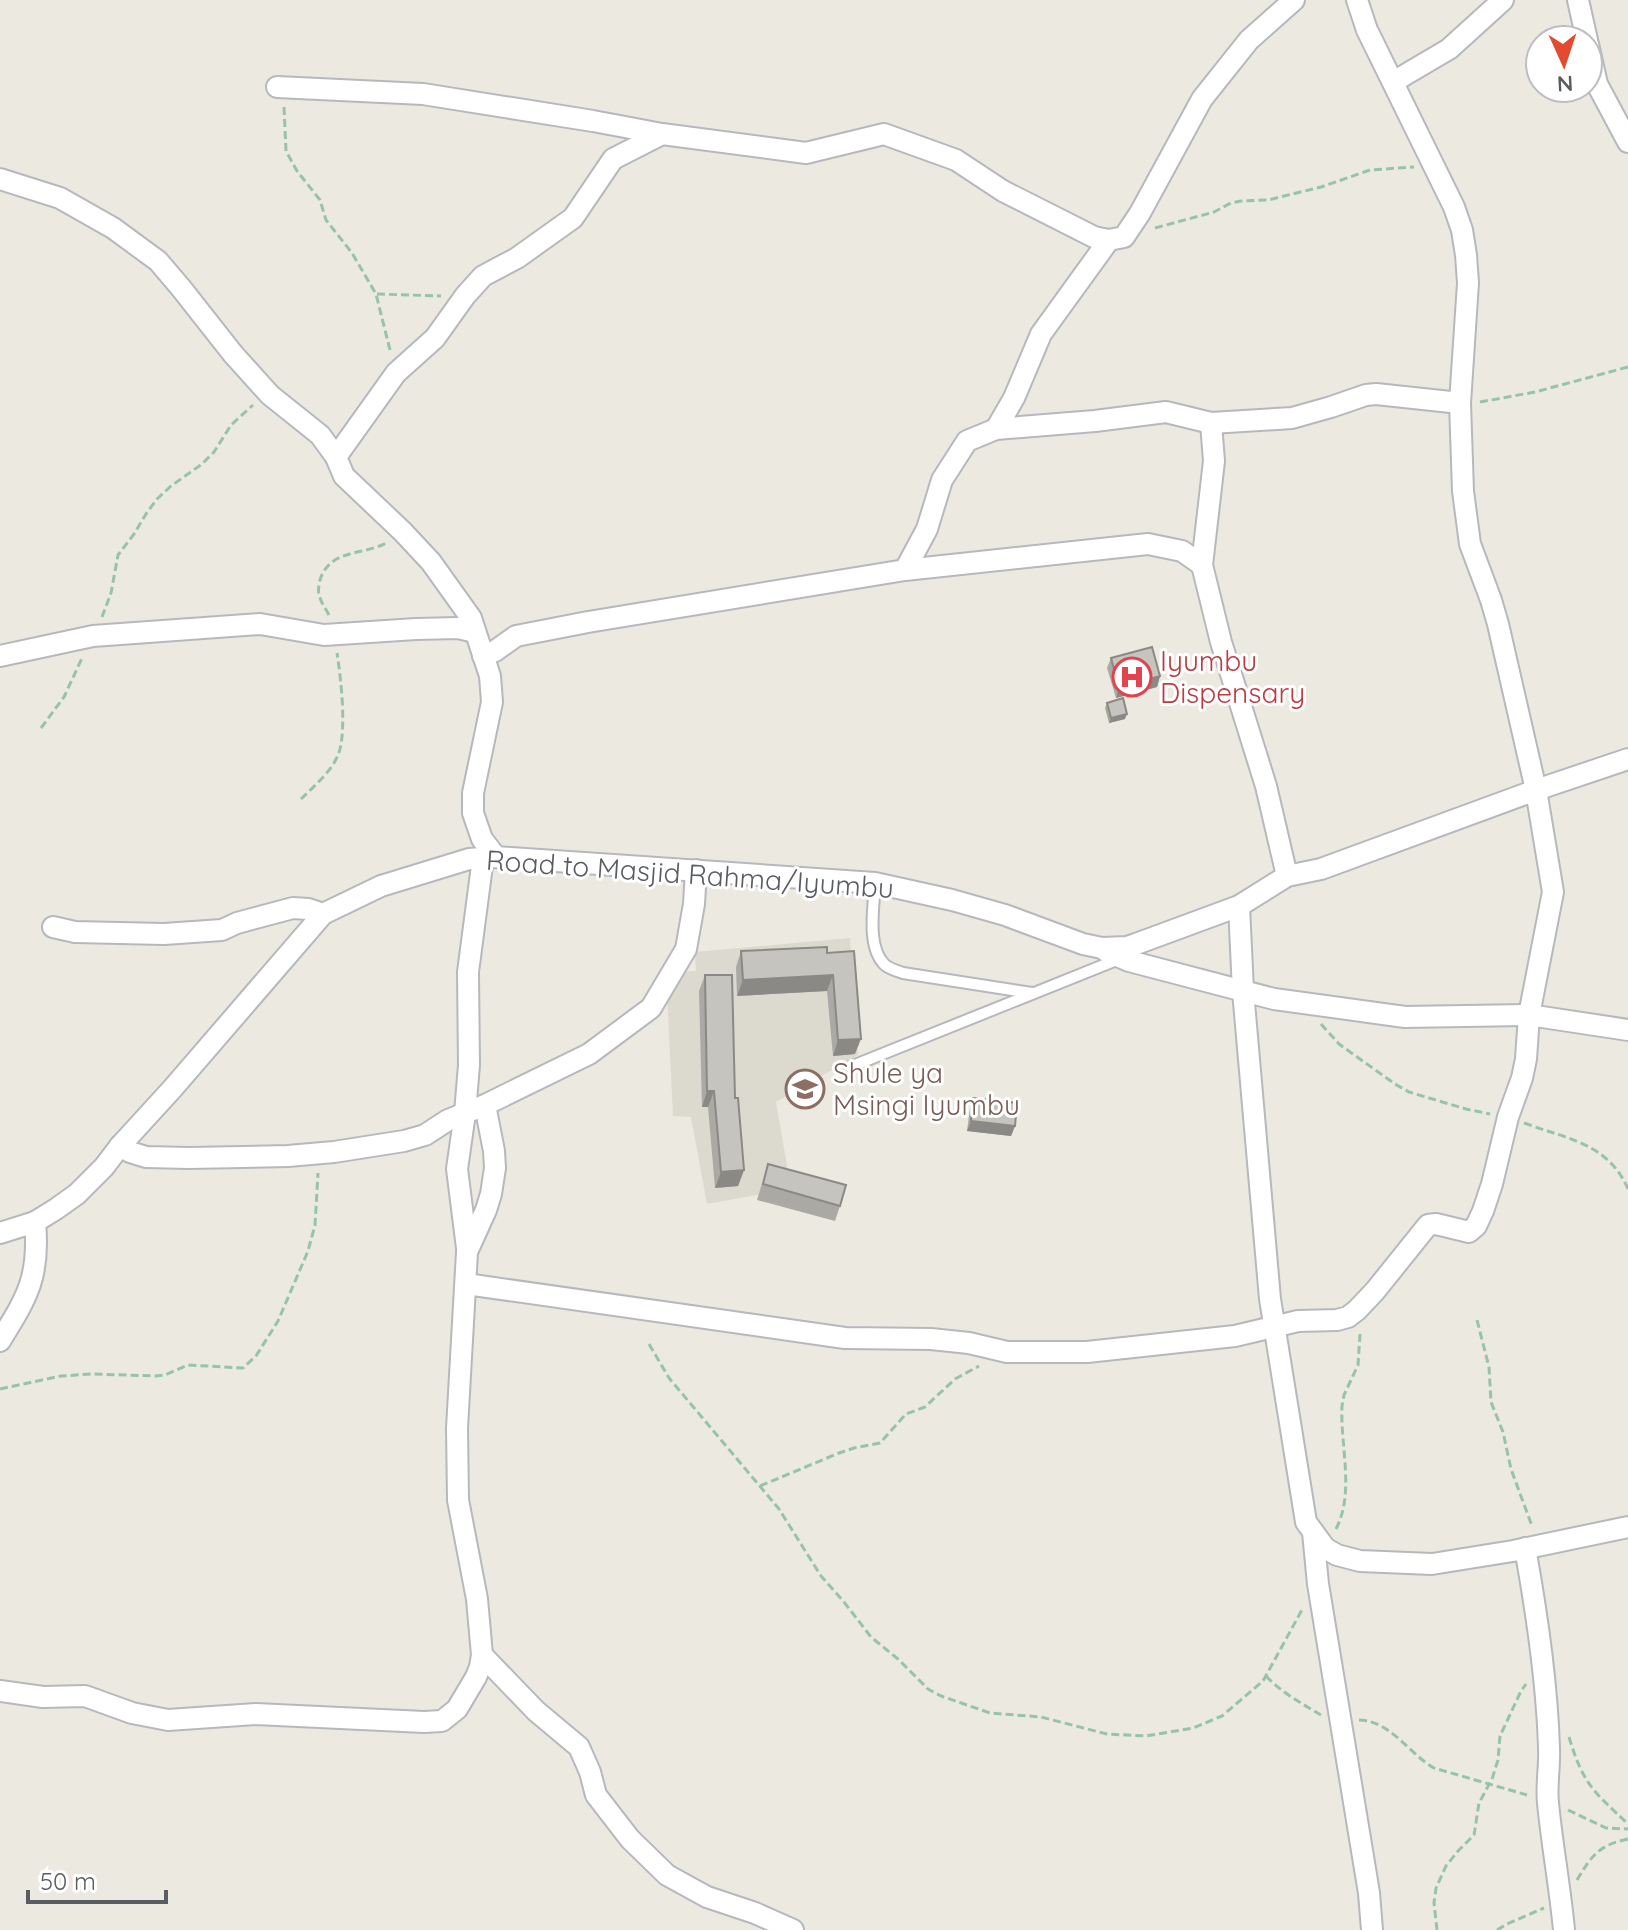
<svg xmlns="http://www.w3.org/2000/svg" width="1628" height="1930" font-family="Quicksand,sans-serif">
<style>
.education{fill:#dcd9cf}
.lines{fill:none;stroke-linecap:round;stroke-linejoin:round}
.lane-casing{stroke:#b6b8bd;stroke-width:14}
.street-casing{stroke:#b6b8bd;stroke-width:24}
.path{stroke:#97c3a7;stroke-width:3;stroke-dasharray:8 4;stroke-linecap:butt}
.lane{stroke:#fff;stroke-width:10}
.street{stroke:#fff;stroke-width:20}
.wall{fill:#aaa9a3}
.shaded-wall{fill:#8b8985}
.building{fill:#c6c4be;stroke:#8b8985;stroke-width:2}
.labels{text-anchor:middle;stroke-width:6;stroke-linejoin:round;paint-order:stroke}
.health-label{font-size:28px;fill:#be3a42;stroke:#fff;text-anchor:start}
.street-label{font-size:28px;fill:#595c61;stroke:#fff}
.education-label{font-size:28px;fill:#785e54;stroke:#fff;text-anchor:start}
</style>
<rect width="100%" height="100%" fill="#eceae0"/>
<polygon class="education" points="850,938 858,1055 776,1102 791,1189 707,1204 691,1117 673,1116 666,972 696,971 695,952"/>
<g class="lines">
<g class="lane-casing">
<g id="lane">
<path d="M875,883C874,906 866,947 885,965C890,969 897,971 903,973L1032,993"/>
<polyline points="850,1067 1119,959"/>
</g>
</g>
<g class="street-casing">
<g id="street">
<polyline points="1578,0 1587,40"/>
<polyline points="1588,44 1597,84 1628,142"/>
<polyline points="1393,82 1449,49 1503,0"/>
<polyline points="277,87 423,94 593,121 662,134"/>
<polyline points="0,179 60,198 113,228 158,261 181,288 233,354 270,395 320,435 336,457 344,476 403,532 431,562 471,618 490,676 492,702 473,793 473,813 482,839 496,857"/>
<polyline points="1211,423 1214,461 1202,565 1221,642 1266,786 1287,876"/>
<polyline points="996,429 1014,398 1041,334 1109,240 1124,237 1140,213 1202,99 1249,40 1294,0"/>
<polyline points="336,457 396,373 435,338 465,296 483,276 517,258 573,218 613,159 662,134 806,153 884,134 956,160 1003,191 1094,237 1109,240"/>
<polyline points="905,570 927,529 942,480 967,441 996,429 1095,421 1166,412 1211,423 1292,418 1331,407 1366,395 1376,394 1460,403"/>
<polyline points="0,656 93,636 260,624 324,635 416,629 458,628 475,632"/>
<polyline points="483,656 495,651 516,636 588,622 905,570 1148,544 1182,551 1202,565"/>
<polyline points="1239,906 1243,991 1270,1299 1306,1522 1325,1548 1337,1555 1360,1561 1432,1564 1513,1551 1628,1527"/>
<polyline points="53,927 75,932 164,934 222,930 237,923 293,908 308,909 323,914"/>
<polyline points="1106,951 1129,961 1274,999 1405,1017 1529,1015 1628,1030"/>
<polyline points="120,1146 130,1152 146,1157 189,1158 288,1156 334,1152 404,1141 425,1135 448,1120 485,1105 589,1054 651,1008 686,949 694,904 696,870"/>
<polyline points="0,1233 35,1222 56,1209 77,1194 104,1167 120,1146 173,1088 323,914 381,886 469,859 496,857 875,883 952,900 1005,915 1083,944 1102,948 1127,947 1136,944 1239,906 1287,876 1321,869 1536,790 1628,759"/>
<polyline points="467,1248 457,1169 465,1113 469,1065 468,972 483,858"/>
<polyline points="466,1284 845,1338 931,1339 969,1343 1007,1352 1087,1352 1235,1336 1298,1321 1337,1320 1348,1317 1357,1310 1375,1291 1428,1225 1436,1224 1469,1232 1476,1226 1483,1211 1492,1184 1508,1117 1522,1078 1526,1059 1529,1015 1553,892 1536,790 1498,624 1491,600 1470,544 1463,491 1460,403 1468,283 1466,255 1462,230 1454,207 1367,30 1357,0"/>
<path d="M0,1341C28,1296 40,1276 35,1222"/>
<polyline points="1313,1532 1318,1584 1369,1893 1372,1930"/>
<path d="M1525,1548C1537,1614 1547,1681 1549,1748C1550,1766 1546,1785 1548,1803C1552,1845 1560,1887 1564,1930"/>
<polyline points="482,1655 536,1711 579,1747 590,1772 596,1795 630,1839 667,1875 707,1897 755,1913 793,1930"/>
<polyline points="0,1691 43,1697 85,1696 132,1713 168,1720 256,1714 424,1722 442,1721 457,1709 476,1677 480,1667 482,1655 477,1599 458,1500 457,1428 467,1252 486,1210 491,1194 495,1168 494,1151 485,1105"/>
</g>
</g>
<g class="path">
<polyline points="284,107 286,151 297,171 320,200 326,220 352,253 376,294 391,354"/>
<polyline points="1155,228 1214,212 1231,203 1241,201 1268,200 1321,187 1370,170 1414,167"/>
<polyline points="377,294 441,296"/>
<polyline points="1480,402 1535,392 1628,367"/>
<path d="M329,615C326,609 322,604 320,598C317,592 319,586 320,580C330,548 364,556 388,542"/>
<polyline points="102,617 111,593 118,555 134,534 146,514 157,499 171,486 202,464 214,452 231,425 253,405"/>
<polyline points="41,728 64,697 83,656"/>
<path d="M301,799C315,785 335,769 340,749C346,724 341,679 337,653"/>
<polyline points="1321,1024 1339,1044 1395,1084 1409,1092 1466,1109 1490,1114"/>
<path d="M1524,1123C1567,1139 1608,1143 1628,1189"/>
<polyline points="1477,1320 1489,1367 1491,1402 1503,1432 1511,1469 1532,1526"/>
<polyline points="649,1344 669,1378 779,1509 821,1576 844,1602 871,1637 898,1659 928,1689 941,1696 990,1713 1041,1717 1107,1734 1146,1736 1193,1728 1222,1716 1263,1681 1303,1608"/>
<polyline points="0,1389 61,1376 92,1374 156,1376 165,1375 188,1365 243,1368 256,1356 278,1321 308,1251 315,1225 318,1173"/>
<polyline points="760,1486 839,1453 854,1448 880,1443 906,1414 925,1407 955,1379 979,1366"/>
<path d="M1336,1529C1355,1492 1340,1446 1342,1406L1344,1395L1358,1365L1360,1334"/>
<path d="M1266,1676C1282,1693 1301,1703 1321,1715"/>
<path d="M1359,1720C1391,1721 1408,1753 1434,1768L1527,1795"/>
<path d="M1569,1737C1583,1784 1593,1791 1628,1824"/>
<polyline points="1568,1810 1606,1828 1628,1829"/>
<path d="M1577,1880C1592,1855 1599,1845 1628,1839"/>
<polyline points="1437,1930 1434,1903 1436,1888 1446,1866 1458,1851 1474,1835 1479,1803 1492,1779 1498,1760 1500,1736 1521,1691 1526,1684"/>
<polyline points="1497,1930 1507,1924 1544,1908"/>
</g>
<use href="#lane" class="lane"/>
<use href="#street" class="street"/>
</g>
<g class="wall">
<polygon points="1111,658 1160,676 1157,687 1116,698 1107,668"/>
<polygon points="1107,703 1125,719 1109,723 1105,708"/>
<polygon points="741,951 827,953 855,1054 833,1056 827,991 737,996 736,967"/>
<polygon points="705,975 735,1098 744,1170 738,1186 715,1188 708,1107 702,1107 699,991"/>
<polygon points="973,1098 1015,1126 1011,1136 967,1131 970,1108"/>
<polygon points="768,1164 840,1206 835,1221 757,1200"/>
</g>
<g class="shaded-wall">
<polygon points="1160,676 1157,687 1116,698 1119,688"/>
<polygon points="1127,714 1125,719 1109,723 1111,718"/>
<polygon points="833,975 827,991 737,996 743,980"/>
<polygon points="861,1039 855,1054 833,1056 838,1040"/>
<polygon points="707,1091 714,1091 708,1107 702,1107"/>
<polygon points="971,1121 1015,1126 1011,1136 967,1131"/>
<polygon points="744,1170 738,1186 715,1188 721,1172"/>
</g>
<g class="building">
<polygon points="1152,647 1160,676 1119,688 1111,658"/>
<polygon points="1123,698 1127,714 1111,718 1107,703"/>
<polygon points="827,947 827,953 854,951 861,1039 838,1040 833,975 743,980 741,951"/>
<polygon points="705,975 732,975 735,1098 738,1098 744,1170 721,1172 714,1091 707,1091"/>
<polygon points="973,1098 1017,1103 1015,1126 971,1121"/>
<polygon points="768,1164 846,1185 840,1206 763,1184"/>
</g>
<defs>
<g id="hospital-ring" transform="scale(2)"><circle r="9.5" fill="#fff" stroke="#e0444e" stroke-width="1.5"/><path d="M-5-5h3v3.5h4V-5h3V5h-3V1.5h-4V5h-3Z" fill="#e0444e"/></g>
<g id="school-ring" transform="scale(2)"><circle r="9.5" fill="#fff" stroke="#8d6e63" stroke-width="1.5"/><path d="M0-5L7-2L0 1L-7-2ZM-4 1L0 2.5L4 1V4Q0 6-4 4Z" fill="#8d6e63"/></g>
</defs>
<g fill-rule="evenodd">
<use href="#hospital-ring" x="1132" y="677"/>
<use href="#school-ring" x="805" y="1089"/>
</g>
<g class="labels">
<g class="health-label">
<text x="1160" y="671">Iyumbu<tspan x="1160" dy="32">Dispensary</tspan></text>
</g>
<g class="street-label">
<text transform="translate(690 874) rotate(4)" y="10">Road to Masjid Rahma/Iyumbu</text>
</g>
<g class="education-label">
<text x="833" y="1083">Shule ya<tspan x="833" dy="32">Msingi Iyumbu</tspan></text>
</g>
</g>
<g transform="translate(1564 64) rotate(177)"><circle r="38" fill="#ffffff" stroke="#bdbec0" stroke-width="2"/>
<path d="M0-6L14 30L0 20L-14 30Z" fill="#e34a2f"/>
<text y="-12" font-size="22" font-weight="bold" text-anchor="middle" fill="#595c61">N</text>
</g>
<path d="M28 1890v12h138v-12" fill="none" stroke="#595c61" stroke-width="4"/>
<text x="40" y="1890" font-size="24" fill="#595c61" stroke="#ffffff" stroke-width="6" paint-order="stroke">50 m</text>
</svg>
